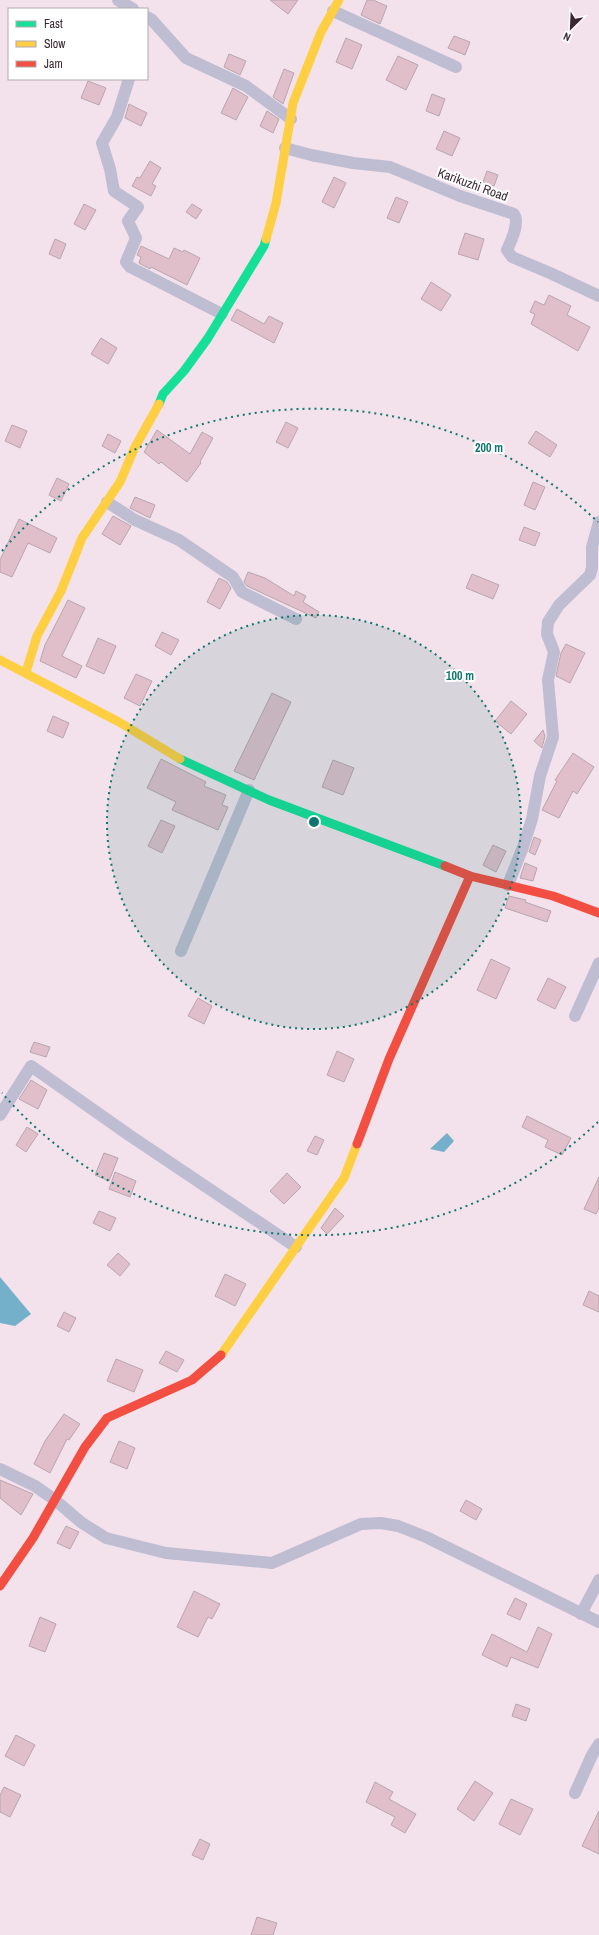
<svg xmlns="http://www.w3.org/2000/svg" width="599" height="1935" font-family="'Archivo Narrow',sans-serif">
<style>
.water{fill:#74b0c9}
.building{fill:#e0bfcb;stroke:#b8a6ad}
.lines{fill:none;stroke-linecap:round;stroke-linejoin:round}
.street{stroke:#bfbdd2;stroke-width:12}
.fast{stroke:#16e098;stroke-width:9}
.slow{stroke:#ffcf43;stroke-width:9}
.jam{stroke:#f24e42;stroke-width:9}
.ring{fill:none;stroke:#0f766e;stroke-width:2;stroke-dasharray:2 4}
.labels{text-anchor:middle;stroke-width:4;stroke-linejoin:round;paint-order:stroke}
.street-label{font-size:13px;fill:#3b2733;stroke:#fff}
.centre{fill:#0f766e;stroke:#fff;stroke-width:2}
.ring-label{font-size:12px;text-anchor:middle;font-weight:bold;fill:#0f766e;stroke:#fff;stroke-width:4;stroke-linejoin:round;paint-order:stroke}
</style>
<rect width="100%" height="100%" fill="#f3e2eb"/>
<g class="water">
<polygon points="447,1133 454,1141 444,1152 430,1149"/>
<polygon points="0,1277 31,1314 15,1326 0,1323"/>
</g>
<g class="building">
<polygon points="270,0 298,0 288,14"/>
<polygon points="367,0 373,0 387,6 380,24 361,15"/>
<polygon points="454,36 470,42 465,55 448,48"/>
<polygon points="346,38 362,45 352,69 336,62"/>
<polygon points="229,54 246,61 240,75 224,67"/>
<polygon points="398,56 418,65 406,90 386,80"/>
<polygon points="284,69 294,73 283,104 273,97"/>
<polygon points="88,81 106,88 99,105 81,98"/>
<polygon points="233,88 248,97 236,120 221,113"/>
<polygon points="432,94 445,99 439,116 426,111"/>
<polygon points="129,104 147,113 141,126 125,118"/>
<polygon points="267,111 279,119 273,133 260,126"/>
<polygon points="444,131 460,138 452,156 436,149"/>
<polygon points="150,161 161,168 152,184 156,186 151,196 132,186 137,177 140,178"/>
<polygon points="487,171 498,175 494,186 483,182"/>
<polygon points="334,177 346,183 334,208 322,202"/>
<polygon points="396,197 408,202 399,223 387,218"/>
<polygon points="84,204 96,210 85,230 74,224"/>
<polygon points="192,204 202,210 196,219 186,212"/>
<polygon points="465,233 484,239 478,260 458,254"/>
<polygon points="55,239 66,244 60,259 49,254"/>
<polygon points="141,246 169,259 174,248 183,252 184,250 200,258 187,285 151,267 150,269 139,263 141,257 137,255"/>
<polygon points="431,282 451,295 441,311 421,299"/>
<polygon points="549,295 571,306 567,315 590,327 578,351 531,324 535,314 530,312 535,301 544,305"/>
<polygon points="237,309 264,324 269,316 283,323 274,343 231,320"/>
<polygon points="101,338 117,348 108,364 91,354"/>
<polygon points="286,422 298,428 288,448 276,442"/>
<polygon points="12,425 27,431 20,448 5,441"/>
<polygon points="157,430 190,454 202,432 213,438 200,462 201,463 187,482 161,462 159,464 144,452"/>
<polygon points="536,431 557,445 550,457 528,443"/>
<polygon points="108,434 121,441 115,453 102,446"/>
<polygon points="57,478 69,484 61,501 49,495"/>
<polygon points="533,482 545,487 535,510 524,505"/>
<polygon points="135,497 155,505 150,518 130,508"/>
<polygon points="113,516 131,526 120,545 102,534"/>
<polygon points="19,519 57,538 50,553 28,543 12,577 0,572 0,560"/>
<polygon points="524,527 540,533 535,546 519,540"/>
<polygon points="248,572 265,578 294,596 296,591 306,596 303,602 319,612 316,618 247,586 244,582"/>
<polygon points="472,574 499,585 493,599 466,588"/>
<polygon points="219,578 227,582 231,588 220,609 207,602"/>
<polygon points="68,600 85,608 62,656 82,666 76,678 40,661 45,645"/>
<polygon points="162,632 179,640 171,655 155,646"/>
<polygon points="98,638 116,646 104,674 86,666"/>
<polygon points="566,644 585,653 570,683 556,676 561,653"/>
<polygon points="136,674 152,681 140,706 124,698"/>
<polygon points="272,693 291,702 254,780 234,771"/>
<polygon points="511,701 527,714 511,734 495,721"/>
<polygon points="53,716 69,723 63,738 47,731"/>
<polygon points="543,730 545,736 542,748 534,741"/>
<polygon points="573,753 594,767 577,794 573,791 559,818 542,810 557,781 555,780"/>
<polygon points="161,759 206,782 204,786 226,795 222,805 228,807 218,830 172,810 176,802 147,788"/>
<polygon points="333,760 354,768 343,795 322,787"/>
<polygon points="161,820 175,826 162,853 148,846"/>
<polygon points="534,837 541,840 535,855 529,852"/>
<polygon points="493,845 506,851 496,872 483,865"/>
<polygon points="525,863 537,868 533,881 520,878"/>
<polygon points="509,896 526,900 525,902 551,911 547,922 505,908"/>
<polygon points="491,959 510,968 496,999 477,990"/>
<polygon points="548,978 566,987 555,1009 537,1000"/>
<polygon points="198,998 212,1006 204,1024 188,1016"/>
<polygon points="34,1042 50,1047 46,1057 30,1052"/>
<polygon points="337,1051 354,1059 344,1082 327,1075"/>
<polygon points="31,1080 47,1090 38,1109 19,1099"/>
<polygon points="527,1116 571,1138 562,1155 545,1147 548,1140 522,1127"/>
<polygon points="27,1127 38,1134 26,1152 16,1145"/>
<polygon points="315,1136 324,1140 317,1155 307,1151"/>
<polygon points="104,1153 118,1158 109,1181 95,1175"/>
<polygon points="115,1172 136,1181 130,1197 109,1189"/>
<polygon points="287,1173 301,1187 284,1204 270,1191"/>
<polygon points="599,1177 599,1208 596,1214 584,1209"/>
<polygon points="335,1208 344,1216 327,1234 321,1228"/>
<polygon points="99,1211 116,1218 110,1231 93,1223"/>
<polygon points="118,1253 130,1264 120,1276 107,1265"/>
<polygon points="225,1274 246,1284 235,1306 215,1296"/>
<polygon points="589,1291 599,1296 599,1312 583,1305"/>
<polygon points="64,1312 76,1318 69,1332 57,1326"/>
<polygon points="166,1351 184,1360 177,1372 159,1363"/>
<polygon points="116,1359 143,1370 134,1392 107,1381"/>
<polygon points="64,1414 80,1424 69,1440 67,1439 50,1473 34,1464 45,1441"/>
<polygon points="119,1441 135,1448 127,1469 110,1462"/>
<polygon points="0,1480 33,1494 21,1515 0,1498"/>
<polygon points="466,1500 482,1509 476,1520 460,1511"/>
<polygon points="66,1526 79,1532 70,1549 57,1543"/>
<polygon points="194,1591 220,1604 212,1619 208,1617 198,1637 177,1627"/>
<polygon points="515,1598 527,1604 520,1620 507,1614"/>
<polygon points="40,1617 56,1624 45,1652 29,1646"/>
<polygon points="538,1627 552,1634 538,1668 511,1657 507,1667 482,1655 492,1634 527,1652"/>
<polygon points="516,1704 530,1709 526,1721 512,1716"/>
<polygon points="16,1735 35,1745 24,1766 5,1756"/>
<polygon points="475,1781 493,1793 474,1821 457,1809"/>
<polygon points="375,1782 393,1792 389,1799 416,1814 405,1833 391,1825 395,1817 366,1802"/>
<polygon points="4,1787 21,1795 10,1817 0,1812 0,1795"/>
<polygon points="511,1799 533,1809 520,1835 499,1824"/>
<polygon points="599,1811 599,1854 582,1846"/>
<polygon points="200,1839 210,1844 203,1860 192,1855"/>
<polygon points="257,1917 277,1923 273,1935 251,1935"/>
</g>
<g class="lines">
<g class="street">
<polyline points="118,0 133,9"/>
<polyline points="333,11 456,67"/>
<polyline points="147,17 152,20 186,58 246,86 291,119"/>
<polyline points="129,79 117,117 102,143 110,169 114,191 138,207 128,221 136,238 126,262 130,267 222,314"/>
<path d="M285,148L311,155L353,163L390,167L460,196L514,214C520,223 511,241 507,250L512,257L550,273L599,296"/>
<polyline points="107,502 135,520 179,540 233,577 242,592 296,619"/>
<polyline points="508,885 523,847 532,819 540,776 553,737 548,680 554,652 547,634 548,622 559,605 590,575 592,568 592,547 599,522"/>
<polyline points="181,951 249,790"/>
<polyline points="575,1016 599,963"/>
<polyline points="0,1115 31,1066 129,1135 296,1247"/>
<polyline points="0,1469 35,1486 55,1500 82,1523 106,1538 166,1553 272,1563 361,1524 381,1523 398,1526 426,1537 599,1622"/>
<polyline points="581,1614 599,1580"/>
<polyline points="575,1793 592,1755 599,1744"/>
</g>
<g class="fast">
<polyline points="159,404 163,394 184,371 208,338 264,246 266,239"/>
<polyline points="180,759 269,800 445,866"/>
</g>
<g class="slow">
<polyline points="266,239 276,203 293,103 321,32 339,0"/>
<polyline points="0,660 119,722 180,759"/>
<polyline points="26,672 37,636 61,591 82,538 120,482 135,447 159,404"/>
<polyline points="221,1355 344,1178 357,1144"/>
</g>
<g class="jam">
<polyline points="445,866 470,876 553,896 599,913"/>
<polyline points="357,1144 389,1059 470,876"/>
<polyline points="0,1586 33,1538 85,1447 107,1418 192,1380 221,1355"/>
</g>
</g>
<circle cx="314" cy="822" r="207" fill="#0f766e" fill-opacity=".12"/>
<g class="ring">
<circle cx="314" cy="822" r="207"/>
<path d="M598 1122A413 413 0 0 1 2 1093M2 551A413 413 0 0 1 598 522"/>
</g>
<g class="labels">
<g class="street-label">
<text transform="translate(473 184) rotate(20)" y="5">Karikuzhi Road</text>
</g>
</g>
<circle cx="314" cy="822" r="6" class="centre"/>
<g class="ring-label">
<text x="489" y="452">200 m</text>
<text x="460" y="680">100 m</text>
</g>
<rect x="8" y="8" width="140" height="72" fill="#ffffff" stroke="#b1a9ad"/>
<rect x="16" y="21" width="20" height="6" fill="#16e098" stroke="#b1a9ad"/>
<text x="44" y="28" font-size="12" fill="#3b2733">Fast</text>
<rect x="16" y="41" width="20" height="6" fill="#ffcf43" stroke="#b1a9ad"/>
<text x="44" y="48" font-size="12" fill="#3b2733">Slow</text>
<rect x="16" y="61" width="20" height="6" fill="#f24e42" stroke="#b1a9ad"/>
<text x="44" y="68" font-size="12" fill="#3b2733">Jam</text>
<g transform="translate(571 28) rotate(204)" stroke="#ffffff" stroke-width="3" paint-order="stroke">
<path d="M0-3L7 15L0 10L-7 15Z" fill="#3b2733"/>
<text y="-6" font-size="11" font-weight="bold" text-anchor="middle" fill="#3b2733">N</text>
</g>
</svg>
